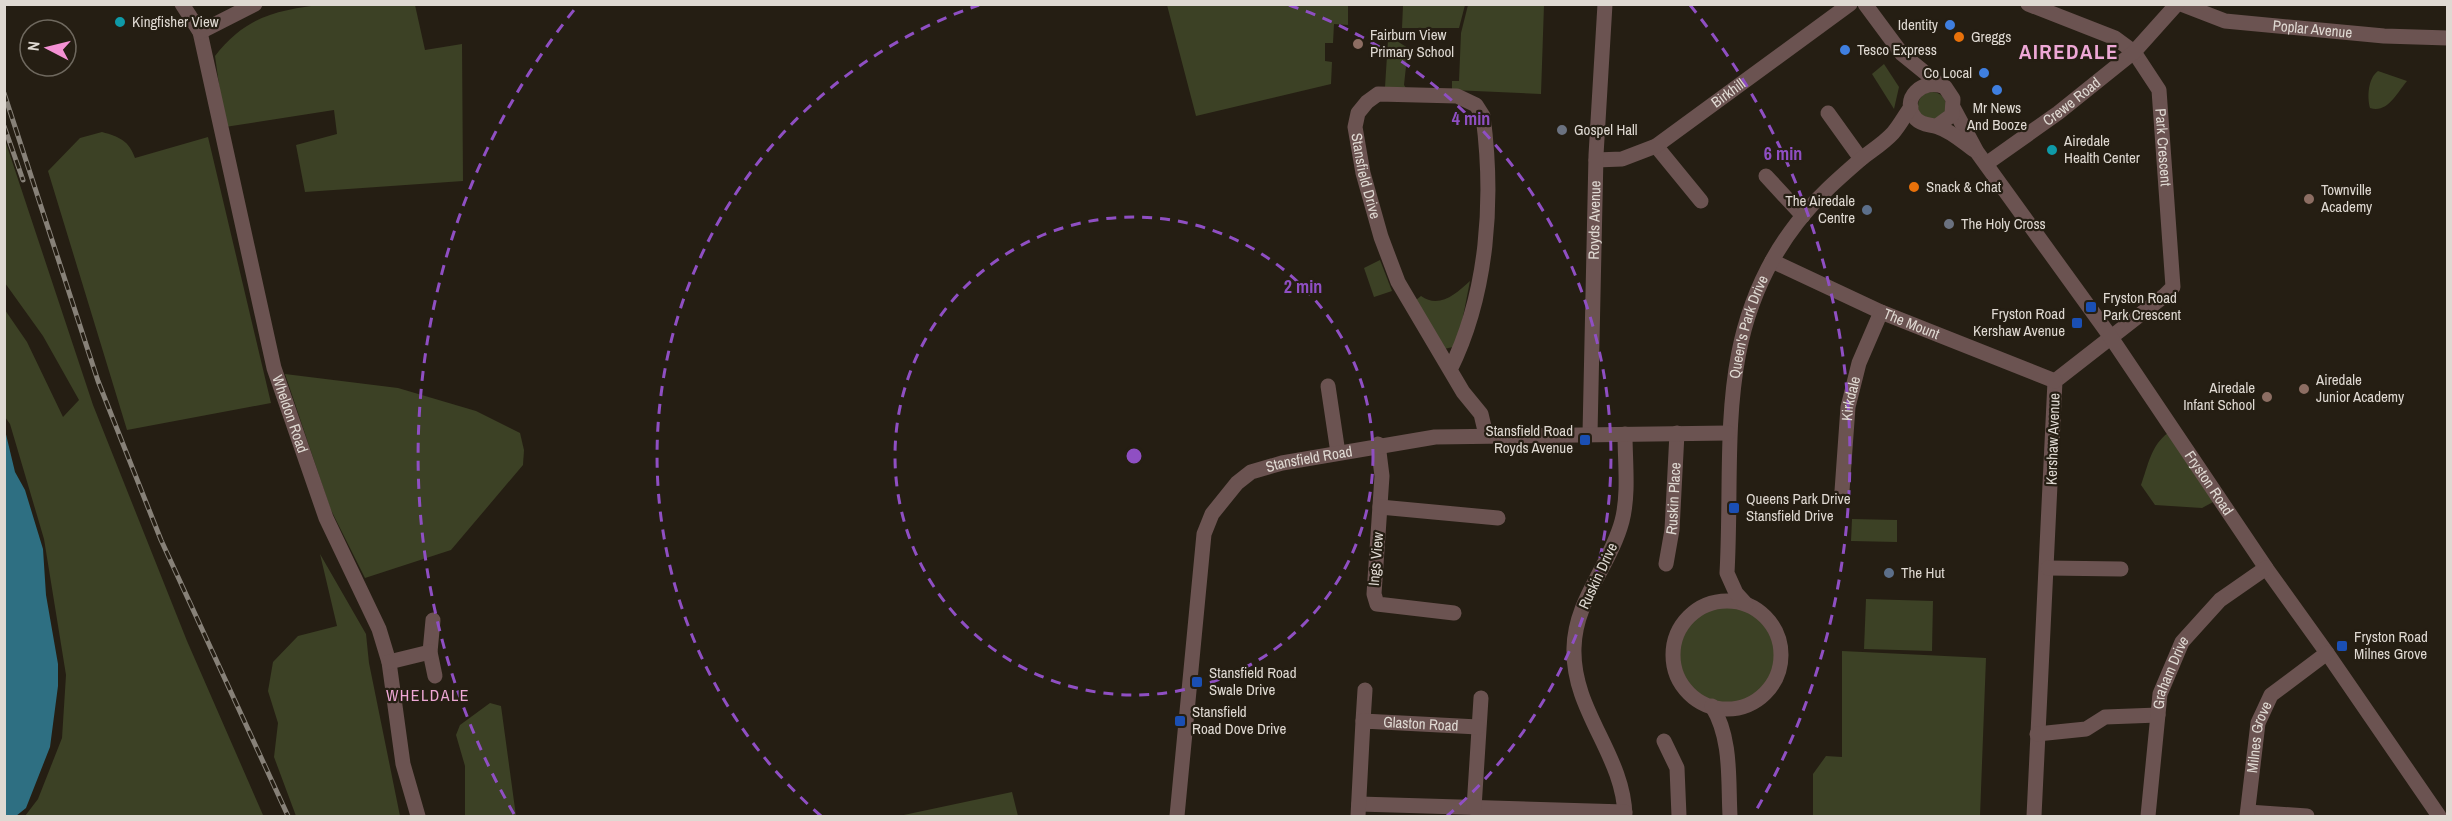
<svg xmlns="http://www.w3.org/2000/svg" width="2452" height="821" font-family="'Archivo Narrow',sans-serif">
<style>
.green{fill:#3c4125}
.water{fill:#2e6f82}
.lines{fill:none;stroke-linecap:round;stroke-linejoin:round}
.minor{stroke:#6b5351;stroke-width:15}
.rail-casing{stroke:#878178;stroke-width:5}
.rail{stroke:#251e13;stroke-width:3;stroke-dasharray:9;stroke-linecap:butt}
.ring{fill:none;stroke:#8f4fc3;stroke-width:3;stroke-dasharray:10 8}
.culture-dot{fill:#0f9aa8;stroke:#251e13;stroke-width:2}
.shop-dot{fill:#3f7fe0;stroke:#251e13;stroke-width:2}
.food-dot{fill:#e8710a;stroke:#251e13;stroke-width:2}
.education-dot{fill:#8d6e63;stroke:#251e13;stroke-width:2}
.worship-dot{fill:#6b7280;stroke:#251e13;stroke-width:2}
.service-dot{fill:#5c6f8a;stroke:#251e13;stroke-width:2}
.transit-dot{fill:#1a4fb4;stroke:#251e13;stroke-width:2}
.labels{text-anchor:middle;stroke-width:4.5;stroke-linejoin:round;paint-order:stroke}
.poi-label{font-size:15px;fill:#dfd9d2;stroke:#251e13;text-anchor:start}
.street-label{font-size:15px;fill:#dfd9d2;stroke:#251e13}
.neighbourhood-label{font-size:16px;letter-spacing:1.5px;fill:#eea8d6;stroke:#251e13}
.district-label{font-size:21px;font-weight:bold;letter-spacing:1.5px;fill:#eea8d6;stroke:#251e13}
.centre{fill:#8f4fc3;stroke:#251e13;stroke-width:3}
.ring-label{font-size:18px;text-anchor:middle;font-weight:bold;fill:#8f4fc3;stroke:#251e13;stroke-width:4.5;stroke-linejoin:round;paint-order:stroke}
</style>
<rect width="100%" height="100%" fill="#251e13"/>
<g class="green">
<path d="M327,4L415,5L425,50L462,44L463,181L305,192L296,145L337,134L334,110L225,127L215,56C247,15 278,10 327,4Z"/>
<polygon points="1167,5 1348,5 1348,25 1334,24 1333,43 1325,43 1325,61 1332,62 1331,84 1196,116"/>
<polygon points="1403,5 1403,4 1465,5 1459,28 1402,28"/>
<polygon points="1468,5 1544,5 1541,94 1452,90 1452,81 1459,81 1461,33"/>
<polygon points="1392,38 1408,48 1404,85 1406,88 1385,87 1388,40"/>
<polygon points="1884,64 1899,87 1894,109 1872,74"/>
<path d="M2378,71L2407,81C2397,93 2387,114 2370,108C2367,97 2368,78 2378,71Z"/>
<circle cx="1932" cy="106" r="14"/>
<path d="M102,132C120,137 129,141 135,158L208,137L271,403L127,430L48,171L80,138Z"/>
<polygon points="5,140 93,405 187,641 263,815 25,816 38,799 62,738 66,675 44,539 10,424 5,417 5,310 27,342 63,417 79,400 43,336 5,283"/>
<polygon points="1380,260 1392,291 1374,297 1364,268"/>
<path d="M1470,281L1458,342L1453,347L1444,349L1416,300L1421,296C1439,309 1456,294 1470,281Z"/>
<polygon points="285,374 398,388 476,411 520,433 524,450 523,465 451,550 365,578 330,508"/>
<path d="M2168,433L2215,501L2202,508L2155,505L2141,485C2148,466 2151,445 2168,433Z"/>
<polygon points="1852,519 1897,520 1897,542 1851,541"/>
<polygon points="320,554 366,634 369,663 400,816 296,816 274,757 278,723 268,691 273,662 298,636 337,626"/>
<polygon points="1866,599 1933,601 1932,651 1864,649"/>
<circle cx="1727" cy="655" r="49"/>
<polygon points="1842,651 1986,658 1980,816 1813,816 1813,774 1826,756 1842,757"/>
<polygon points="490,703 501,706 516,816 465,816 465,766 456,735 460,725"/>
<polygon points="1012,792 1018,816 899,816"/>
</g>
<polygon class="water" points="4,426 15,472 25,490 43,549 46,595 58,664 58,686 50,747 26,808 16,816 4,816"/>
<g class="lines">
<g class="minor">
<path id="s1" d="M182,4L200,32L274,368L326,518L379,629L389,662L403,764L418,816"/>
<polyline points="1865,4 1902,54 1939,84"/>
<path id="s2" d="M2028,4L2115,38L2134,52L2159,90L2173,287L2164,296L2055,381L2034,816"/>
<path id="s3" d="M2181,4L2225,21L2384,36L2448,38"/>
<polyline points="200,32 255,4"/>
<path id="s4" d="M1954,109L1977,152L2110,336L2266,568L2327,653L2439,816"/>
<polyline points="1828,113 1861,159"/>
<path d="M1937,126L1952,115L1953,99L1945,87C1923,77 1899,99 1916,119C1923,126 1930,124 1938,127C1951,131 1963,142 1974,150"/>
<polyline points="1656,146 1701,201"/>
<path id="s5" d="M1596,160L1622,159L1656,146L1850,4"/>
<path id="s6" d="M1986,164L2058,113L2134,52L2177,4"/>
<polyline points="1766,176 1803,216"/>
<path id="s7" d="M1772,261L1881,312L2055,381"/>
<path id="s8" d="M1450,370C1488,293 1494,200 1483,116L1476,105L1457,96L1378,94L1367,102L1358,113L1355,127L1363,173L1381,237L1398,282L1463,392L1481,414L1486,435"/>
<polyline points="1328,386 1338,453"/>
<path id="s9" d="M1590,434L1596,155L1605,4"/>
<path d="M1625,434C1625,462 1629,494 1622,521C1610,566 1575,600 1574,648C1572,711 1624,755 1625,816"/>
<polyline points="1378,444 1382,476 1374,594 1377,604 1454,613"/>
<path id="s10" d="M1842,491L1848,407L1859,363L1881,312"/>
<polyline points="1380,507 1498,518"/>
<path id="s11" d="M1666,564L1672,530L1677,433"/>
<polyline points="2048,568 2121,569"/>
<circle cx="1727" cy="655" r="54"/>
<path id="s12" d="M1746,604L1736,593L1727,573C1734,447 1713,331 1797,223C1816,198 1838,179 1861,159C1871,151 1884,143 1893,133C1900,125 1905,115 1911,107"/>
<polyline points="433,620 430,652 435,676"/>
<polyline points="389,662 430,652"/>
<path d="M1712,706C1732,739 1728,779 1730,816"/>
<polyline points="1363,721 1365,690"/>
<polyline points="2037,734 2086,729 2105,717 2158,715"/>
<polyline points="1664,741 1677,768 1679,816"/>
<polyline points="1359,804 1625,812"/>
<polyline points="1474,808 1481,698"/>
<polyline points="2248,812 2307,816"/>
<path id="s13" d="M1177,816L1204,534L1212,514L1237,483L1251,472L1282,463L1435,437L1728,433"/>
<path id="s14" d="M1358,816L1363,721L1478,727"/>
<path id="s15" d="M2148,816L2160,694L2182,642L2220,600L2266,568"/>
<path id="s16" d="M2247,816L2258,723L2271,695L2327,653"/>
</g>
<g class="rail-casing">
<g id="rail">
<polyline points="4,93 98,381 161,540 288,816"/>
<polyline points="4,126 23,180"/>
</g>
</g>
<use href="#rail" class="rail"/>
</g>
<g class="ring">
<circle cx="1134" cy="456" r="239"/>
<path d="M821 816A477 477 0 0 1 979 5M1289 5A477 477 0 0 1 1447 816"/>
<path d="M514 814A716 716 0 0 1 578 5M1690 5A716 716 0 0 1 1754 814"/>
</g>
<g class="culture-dot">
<circle cx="120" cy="22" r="6"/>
<circle cx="2052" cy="150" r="6"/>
</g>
<g class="shop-dot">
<circle cx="1950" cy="25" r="6"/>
<circle cx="1845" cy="50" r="6"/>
<circle cx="1984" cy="73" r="6"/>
<circle cx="1997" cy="90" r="6"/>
</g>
<g class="food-dot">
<circle cx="1959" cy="37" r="6"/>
<circle cx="1914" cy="187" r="6"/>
</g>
<g class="education-dot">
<circle cx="1358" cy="44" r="6"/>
<circle cx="2309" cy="199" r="6"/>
<circle cx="2304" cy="389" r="6"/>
<circle cx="2267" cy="397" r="6"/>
</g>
<g class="worship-dot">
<circle cx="1562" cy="130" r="6"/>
<circle cx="1949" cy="224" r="6"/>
</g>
<g class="service-dot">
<circle cx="1867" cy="210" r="6"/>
<circle cx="1889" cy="573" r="6"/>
</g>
<g class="transit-dot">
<rect x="2085" y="301" width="12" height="12" rx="3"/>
<rect x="2071" y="317" width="12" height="12" rx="3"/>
<rect x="1579" y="434" width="12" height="12" rx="3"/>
<rect x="1728" y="502" width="12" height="12" rx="3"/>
<rect x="2336" y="640" width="12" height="12" rx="3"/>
<rect x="1191" y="676" width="12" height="12" rx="3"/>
<rect x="1174" y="715" width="12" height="12" rx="3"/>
</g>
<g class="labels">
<g class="poi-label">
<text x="132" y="27">Kingfisher View</text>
<text x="1938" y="30" text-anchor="end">Identity</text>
<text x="1370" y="40">Fairburn View<tspan x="1370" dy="17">Primary School</tspan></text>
<text x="1971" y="42">Greggs</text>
<text x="1857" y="55">Tesco Express</text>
<text x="1972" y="78" text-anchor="end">Co Local</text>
<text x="1997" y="113" text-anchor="middle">Mr News<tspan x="1997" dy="17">And Booze</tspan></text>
<text x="1574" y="135">Gospel Hall</text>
<text x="2064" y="146">Airedale<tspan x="2064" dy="17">Health Center</tspan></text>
<text x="1926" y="192">Snack &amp; Chat</text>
<text x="2321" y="195">Townville<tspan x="2321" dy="17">Academy</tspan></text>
<text x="1855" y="206" text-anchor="end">The Airedale<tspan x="1855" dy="17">Centre</tspan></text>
<text x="1961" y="229">The Holy Cross</text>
<text x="2103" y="303">Fryston Road<tspan x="2103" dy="17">Park Crescent</tspan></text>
<text x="2065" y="319" text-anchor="end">Fryston Road<tspan x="2065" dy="17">Kershaw Avenue</tspan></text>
<text x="2316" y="385">Airedale<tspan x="2316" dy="17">Junior Academy</tspan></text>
<text x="2255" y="393" text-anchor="end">Airedale<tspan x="2255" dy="17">Infant School</tspan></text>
<text x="1573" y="436" text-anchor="end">Stansfield Road<tspan x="1573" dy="17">Royds Avenue</tspan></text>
<text x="1746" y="504">Queens Park Drive<tspan x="1746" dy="17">Stansfield Drive</tspan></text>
<text x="1901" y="578">The Hut</text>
<text x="2354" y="642">Fryston Road<tspan x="2354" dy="17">Milnes Grove</tspan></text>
<text x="1209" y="678">Stansfield Road<tspan x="1209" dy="17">Swale Drive</tspan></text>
<text x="1192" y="717">Stansfield<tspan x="1192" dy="17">Road Dove Drive</tspan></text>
</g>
<g class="street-label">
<text dy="5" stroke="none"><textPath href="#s3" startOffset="135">Poplar Avenue</textPath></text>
<text dy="5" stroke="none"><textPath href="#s5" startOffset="152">Birkhill</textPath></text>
<text dy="5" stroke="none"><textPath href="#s6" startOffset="106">Crewe Road</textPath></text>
<text dy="5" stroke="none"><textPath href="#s2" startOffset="220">Park Crescent</textPath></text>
<text dy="5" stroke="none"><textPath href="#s8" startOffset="465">Stansfield Drive</textPath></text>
<text dy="5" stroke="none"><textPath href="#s9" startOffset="214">Royds Avenue</textPath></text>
<text dy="5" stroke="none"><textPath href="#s7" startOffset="153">The Mount</textPath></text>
<text dy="5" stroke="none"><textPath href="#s12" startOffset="285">Queen's Park Drive</textPath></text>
<text dy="5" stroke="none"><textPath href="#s10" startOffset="93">Kirkdale</textPath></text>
<text dy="5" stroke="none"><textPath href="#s1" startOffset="426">Wheldon Road</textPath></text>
<text transform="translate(2053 439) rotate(-88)" y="5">Kershaw Avenue</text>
<text dy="5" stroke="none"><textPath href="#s13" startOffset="422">Stansfield Road</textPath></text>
<text dy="5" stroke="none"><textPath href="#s4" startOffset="453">Fryston Road</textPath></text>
<text dy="5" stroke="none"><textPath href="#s11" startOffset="66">Ruskin Place</textPath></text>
<text transform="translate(1376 559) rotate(-85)" y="5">Ings View</text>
<text transform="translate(1598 576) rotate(-65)" y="5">Ruskin Drive</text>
<text dy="5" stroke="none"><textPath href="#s15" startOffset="146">Graham Drive</textPath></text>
<text dy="5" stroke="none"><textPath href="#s14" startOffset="153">Glaston Road</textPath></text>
<text dy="5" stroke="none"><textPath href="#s16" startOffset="80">Milnes Grove</textPath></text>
</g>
<g class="neighbourhood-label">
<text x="428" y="701">WHELDALE</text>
</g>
<g class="district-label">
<text x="2069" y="59">AIREDALE</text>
</g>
</g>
<circle cx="1134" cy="456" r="9" class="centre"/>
<g class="ring-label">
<text x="1471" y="125">4 min</text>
<text x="1783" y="160">6 min</text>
<text x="1303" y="293">2 min</text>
</g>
<rect width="2452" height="821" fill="none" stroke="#dfd9d2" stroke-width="12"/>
<g transform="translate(48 48) rotate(277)"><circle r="28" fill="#251e13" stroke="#6f695f" stroke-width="1.5"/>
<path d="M0-4.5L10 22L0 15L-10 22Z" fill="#f491d4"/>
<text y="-9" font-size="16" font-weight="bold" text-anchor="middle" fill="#dfd9d2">N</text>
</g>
</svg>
